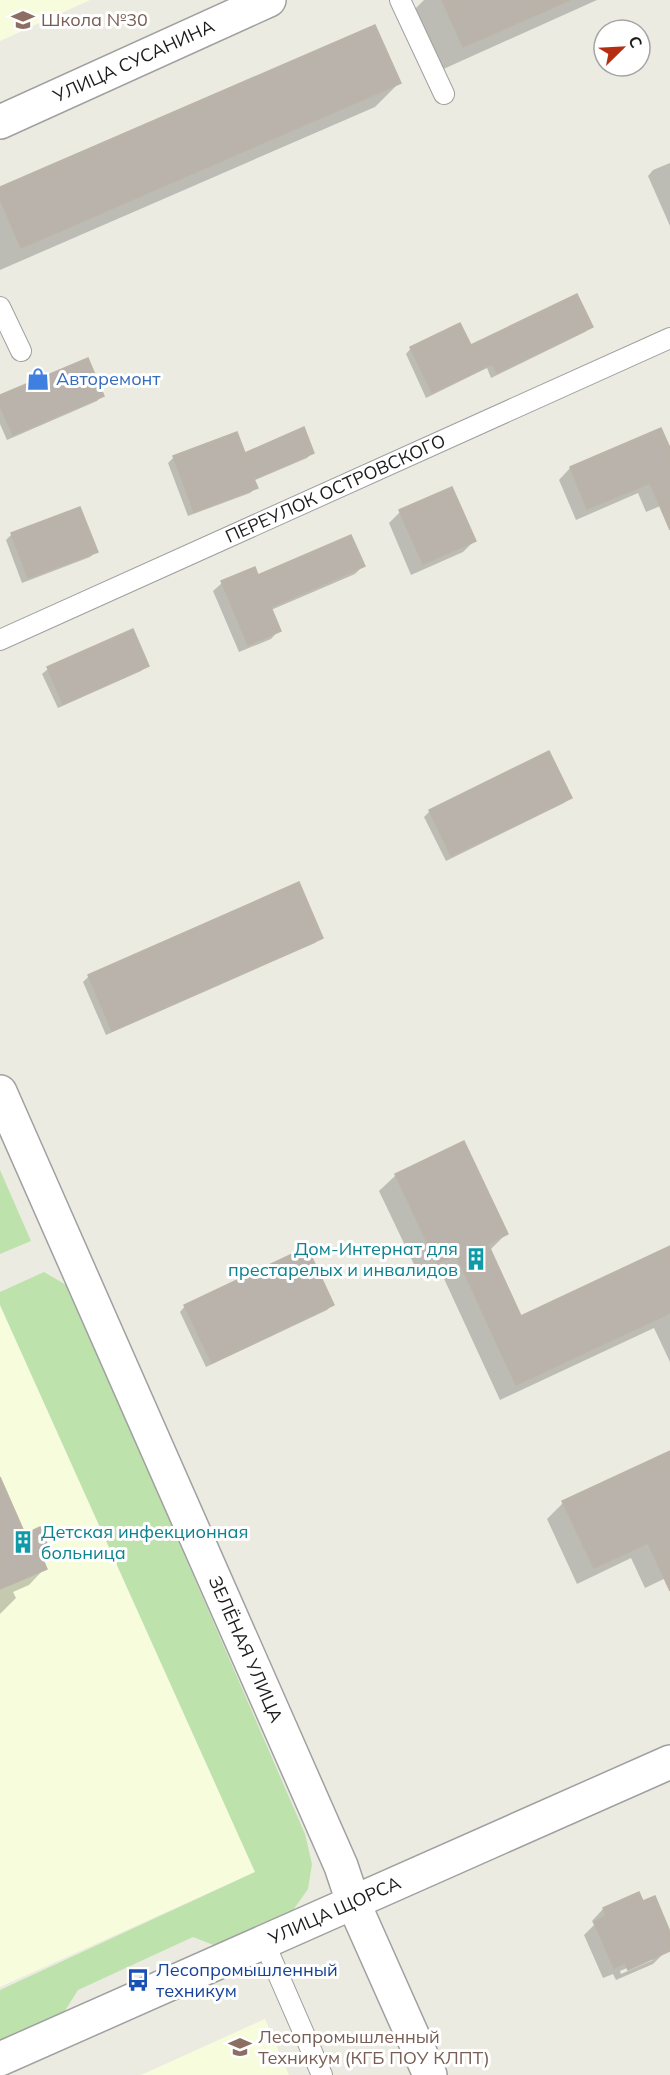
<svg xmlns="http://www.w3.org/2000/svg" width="670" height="2075" font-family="Mulish,sans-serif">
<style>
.education{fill:#f6fcdc}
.grass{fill:#bde2ac}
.shadow{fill:#0003;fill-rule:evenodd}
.building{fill:#b9b3ac;stroke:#bcb4a6;stroke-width:1.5}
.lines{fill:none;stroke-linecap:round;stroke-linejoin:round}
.service-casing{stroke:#a0a0a0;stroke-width:22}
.minor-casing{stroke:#a0a0a0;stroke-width:36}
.tertiary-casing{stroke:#a0a0a0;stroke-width:36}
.service{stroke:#fff;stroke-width:20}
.minor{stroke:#fff;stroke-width:33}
.tertiary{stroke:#fff;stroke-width:33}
.labels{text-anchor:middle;stroke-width:6;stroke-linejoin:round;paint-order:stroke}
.education-label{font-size:18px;fill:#785e54;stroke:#fff;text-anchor:start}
.street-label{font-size:18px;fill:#1c1c1c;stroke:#fff}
.shop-label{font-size:18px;fill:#366cbe;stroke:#fff;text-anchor:start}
.culture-label{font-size:18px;fill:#0d838f;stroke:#fff;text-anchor:end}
.transit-label{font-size:18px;fill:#164399;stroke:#fff;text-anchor:start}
</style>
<rect width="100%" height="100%" fill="#ecebe2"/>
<g class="education">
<polygon points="0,0 90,0 0,41"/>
<polygon points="0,1305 255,1872 0,1987"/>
<polygon points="265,2019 289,2075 141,2075"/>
</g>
<g class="grass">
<polygon points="0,1170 31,1241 0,1254"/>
<polygon points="44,1272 68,1286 305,1834 312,1864 308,1889 291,1913 216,1946 193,1937 78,1990 61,2017 0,2044 0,1990 255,1872 0,1305 0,1292"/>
</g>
<g class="shadow">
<polygon points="424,0 597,0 439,71 412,12"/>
<polygon points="399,83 375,107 0,270 0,189"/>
<polygon points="670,163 670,226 648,176 653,170"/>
<polygon points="591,327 585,332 491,378 487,368 426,398 406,354 411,348 470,347"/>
<polygon points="102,396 97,401 7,440 0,424 0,397"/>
<polygon points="313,452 307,458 253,481 256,488 250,493 188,516 168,463 174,457"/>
<polygon points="670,452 670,502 646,512 638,493 576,520 559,480 570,468"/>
<polygon points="400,512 474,541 463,552 411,575 389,523"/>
<polygon points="12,534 96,552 90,557 22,583 6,540"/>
<polygon points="363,566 355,574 271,610 279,630 271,639 239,652 213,591 222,583 254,569 257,577"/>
<polygon points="147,666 141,671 58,708 42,674 48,669"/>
<polygon points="570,797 564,803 446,861 424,817 430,811"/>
<polygon points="321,938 315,943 106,1035 83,982 89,976"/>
<polygon points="396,1175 506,1234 489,1251 520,1318 670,1248 670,1362 654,1328 500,1400 440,1270 421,1279 379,1191"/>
<polygon points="333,1304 327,1310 206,1367 180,1312 185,1306"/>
<polygon points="670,1453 670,1576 645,1588 631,1558 577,1584 547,1519 563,1503"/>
<polygon points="0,1481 24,1536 48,1550 41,1558 45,1568 29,1585 13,1592 16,1598 0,1614"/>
<path d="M638,1894L642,1903L670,1935V1944L664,1953L653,1964L616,1980L613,1974L603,1978L584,1935L594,1925L592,1921L603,1909ZM653,1957V1960L621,1974L620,1971Z"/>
</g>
<g class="building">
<polygon points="442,0 570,0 463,47"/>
<polygon points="375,25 401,83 21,248 0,199 0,187"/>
<polygon points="577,294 593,327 497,373 492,364 432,393 410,347 460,323 471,345"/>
<polygon points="88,358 104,396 13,435 0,406 0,395"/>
<polygon points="304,427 314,453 254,479 258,488 194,512 173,456 237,432 245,453"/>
<polygon points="661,428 670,448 670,530 650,483 587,509 570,467"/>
<polygon points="452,487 476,541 423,564 399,510"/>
<polygon points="80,507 98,552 28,578 11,533"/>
<polygon points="351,535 365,566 271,607 281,631 248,645 221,581 255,567 258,575"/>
<polygon points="133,629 149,666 63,704 47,667"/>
<polygon points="549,751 572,798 451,856 429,810"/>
<polygon points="299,882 323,938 112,1031 88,975"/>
<polygon points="464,1141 508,1234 488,1244 521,1316 670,1246 670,1313 516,1385 456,1255 437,1263 395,1174"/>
<polygon points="307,1247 334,1305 212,1363 184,1305"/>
<polygon points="670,1451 670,1591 648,1543 594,1568 562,1501"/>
<polygon points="0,1477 25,1534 40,1527 50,1551 41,1555 47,1569 0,1589"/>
<polygon points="639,1892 643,1901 655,1896 670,1932 670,1951 628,1970 625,1963 614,1968 594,1922 606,1916 603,1908"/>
</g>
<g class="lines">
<g class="service-casing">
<g id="service">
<polyline points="400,0 444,94"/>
<polyline points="0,307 21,351"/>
<path id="s1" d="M0,640L670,338"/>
<polyline points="264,1942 322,2075"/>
</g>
</g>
<g class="minor-casing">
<g id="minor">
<path id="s2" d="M0,122L269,0"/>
<path id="s3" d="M0,1092L341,1866L353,1902L430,2075"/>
</g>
</g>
<g class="tertiary-casing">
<g id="tertiary">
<path id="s4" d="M0,2059L670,1762"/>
</g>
</g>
<use href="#service" class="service"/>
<use href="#minor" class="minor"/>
<use href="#tertiary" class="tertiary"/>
</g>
<defs>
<g id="school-bare" transform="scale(1.8)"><path d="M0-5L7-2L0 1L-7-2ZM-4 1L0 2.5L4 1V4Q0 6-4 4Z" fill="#8d6e63" stroke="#fff" stroke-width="2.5" paint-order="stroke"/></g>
<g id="shop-bare" transform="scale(1.8)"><path d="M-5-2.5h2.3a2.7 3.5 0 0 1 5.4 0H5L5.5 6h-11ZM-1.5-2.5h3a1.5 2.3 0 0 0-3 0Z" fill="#3f7fe0" stroke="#fff" stroke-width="2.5" paint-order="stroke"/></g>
<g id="building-bare" transform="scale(1.8)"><path d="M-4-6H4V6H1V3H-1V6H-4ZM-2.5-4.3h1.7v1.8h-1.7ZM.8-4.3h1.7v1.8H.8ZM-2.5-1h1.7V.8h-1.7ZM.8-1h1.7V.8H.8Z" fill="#0f9aa8" stroke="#fff" stroke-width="2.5" paint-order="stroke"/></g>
<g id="bus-bare" transform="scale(1.8)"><path d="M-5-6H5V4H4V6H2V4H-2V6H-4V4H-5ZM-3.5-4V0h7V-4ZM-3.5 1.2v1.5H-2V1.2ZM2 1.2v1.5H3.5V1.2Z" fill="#1a4fb4" stroke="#fff" stroke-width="2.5" paint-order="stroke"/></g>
<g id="university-bare" transform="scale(1.8)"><path d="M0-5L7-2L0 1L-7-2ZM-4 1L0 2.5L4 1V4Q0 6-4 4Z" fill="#8d6e63" stroke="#fff" stroke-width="2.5" paint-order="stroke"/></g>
</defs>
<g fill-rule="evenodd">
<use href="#school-bare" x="23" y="20"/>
<use href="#shop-bare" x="38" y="379"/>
<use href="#building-bare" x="476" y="1259"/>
<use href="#building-bare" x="23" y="1542"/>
<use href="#bus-bare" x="138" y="1980"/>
<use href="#university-bare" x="240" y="2047"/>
</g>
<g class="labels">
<g class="education-label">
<text x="41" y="26">Школа №30</text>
<text x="258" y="2043">Лесопромышленный<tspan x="258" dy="21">Техникум (КГБ ПОУ КЛПТ)</tspan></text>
</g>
<g class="street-label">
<text dy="6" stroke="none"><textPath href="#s2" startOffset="147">УЛИЦА СУСАНИНА</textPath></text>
<text dy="6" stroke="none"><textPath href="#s1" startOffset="368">ПЕРЕУЛОК ОСТРОВСКОГО</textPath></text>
<text dy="6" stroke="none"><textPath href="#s3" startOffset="609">ЗЕЛЁНАЯ УЛИЦА</textPath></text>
<text dy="6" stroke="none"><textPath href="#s4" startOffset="366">УЛИЦА ЩОРСА</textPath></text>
</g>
<g class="shop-label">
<text x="56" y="385">Авторемонт</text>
</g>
<g class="culture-label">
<text x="458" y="1255">Дом-Интернат для<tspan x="458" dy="21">престарелых и инвалидов</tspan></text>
<text x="41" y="1538" text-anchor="start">Детская инфекционная<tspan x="41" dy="21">больница</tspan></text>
</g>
<g class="transit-label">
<text x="156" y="1976">Лесопромышленный<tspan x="156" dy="21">техникум</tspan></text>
</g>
</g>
<g transform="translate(622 48) rotate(66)"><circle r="28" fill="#ffffff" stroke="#a4a4a4" stroke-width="1.5"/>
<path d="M0-4.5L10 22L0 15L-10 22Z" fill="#b52e12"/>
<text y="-9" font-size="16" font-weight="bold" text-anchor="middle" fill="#1c1c1c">С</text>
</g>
</svg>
